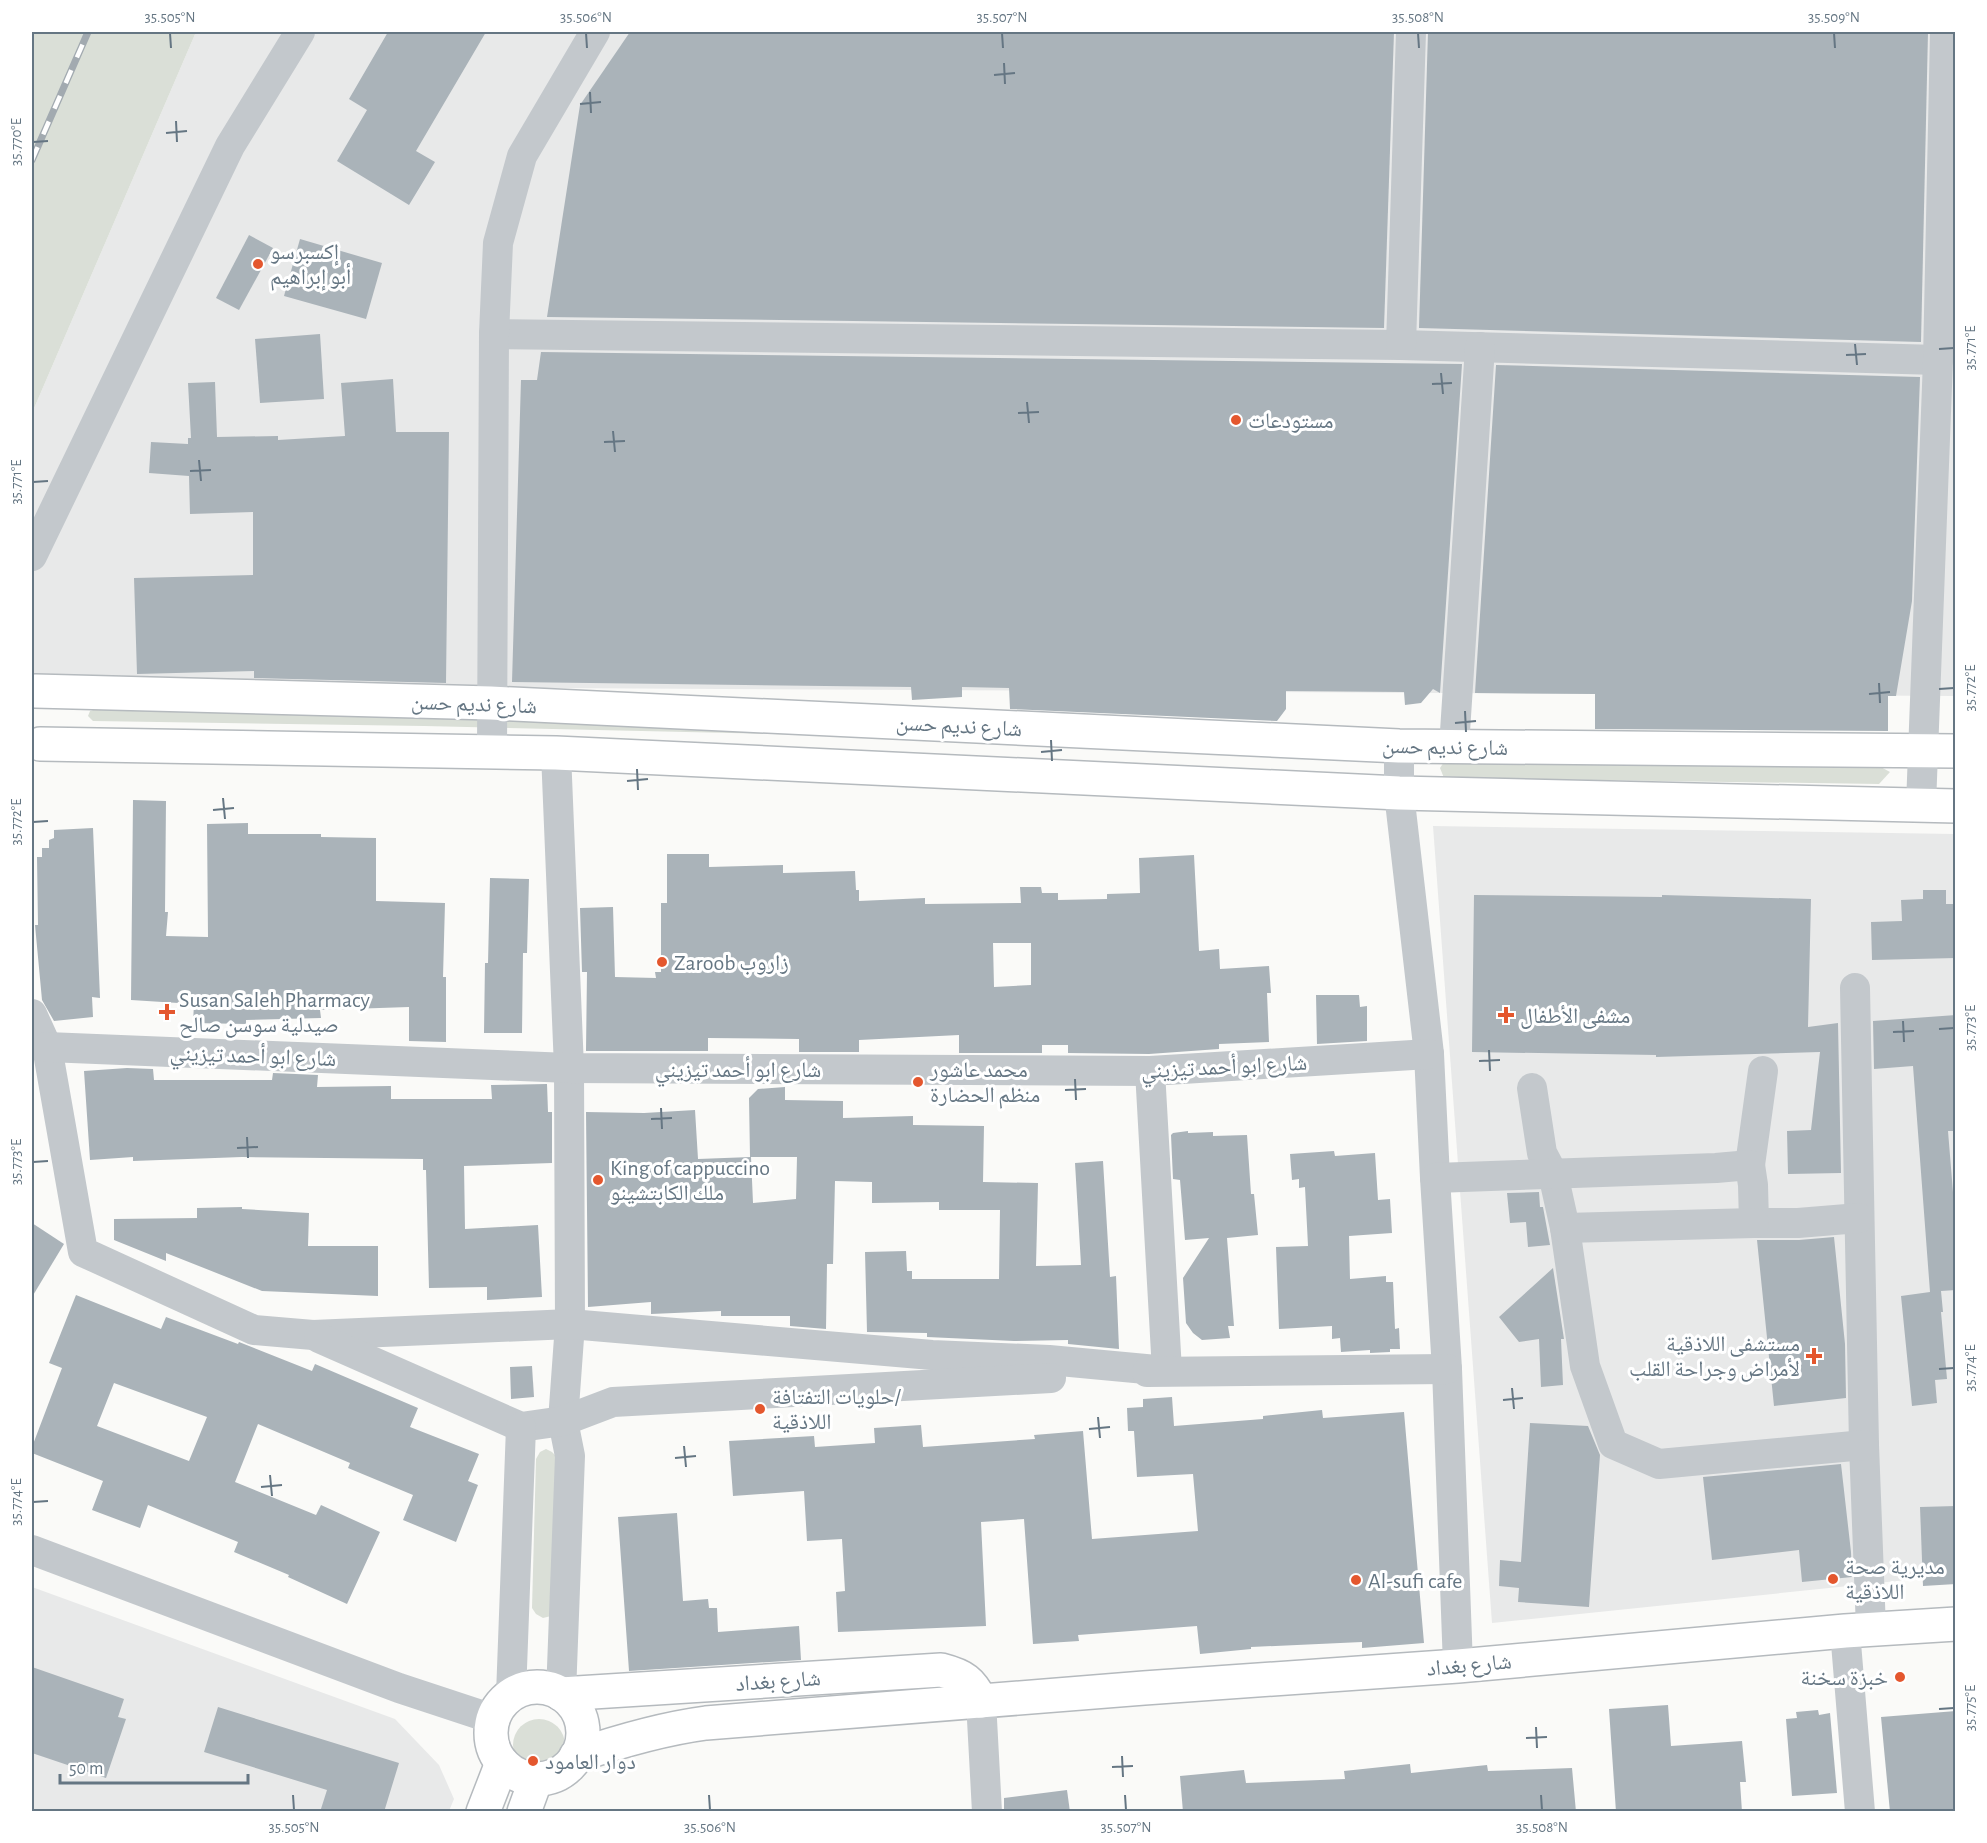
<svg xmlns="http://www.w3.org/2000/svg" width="1987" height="1843" font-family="'Alegreya Sans','Noto Naskh Arabic',sans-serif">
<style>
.built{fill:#e8e9e9}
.green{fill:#dadfd7}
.building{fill:#aab3b9;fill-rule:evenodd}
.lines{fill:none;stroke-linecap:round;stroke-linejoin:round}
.major-casing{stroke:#b5babe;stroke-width:36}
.minor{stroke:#c3c8cc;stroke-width:30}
.major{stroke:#fff;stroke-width:33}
.rail-casing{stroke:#a2aab0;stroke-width:7}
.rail{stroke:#fff;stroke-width:4.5;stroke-dasharray:14;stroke-linecap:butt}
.ticks{fill:none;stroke:#657683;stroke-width:2}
.poi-dot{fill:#e4572e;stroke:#fff;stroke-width:2}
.labels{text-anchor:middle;stroke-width:6;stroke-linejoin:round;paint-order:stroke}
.poi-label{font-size:22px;fill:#657683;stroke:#fff;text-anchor:start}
.street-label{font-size:22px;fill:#657683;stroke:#fff}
.neatline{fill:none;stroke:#657683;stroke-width:2}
.ticks-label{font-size:15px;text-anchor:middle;fill:#657683}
</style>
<rect width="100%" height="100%" fill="#fafaf8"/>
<g class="built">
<polygon points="196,32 1955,32 1955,696 45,685 32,680 32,413"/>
<polygon points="1433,826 1955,834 1955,1575 1492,1623"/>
<polygon points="32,1587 395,1719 439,1765 454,1799 449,1811 32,1811"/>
</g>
<g class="green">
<polygon points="32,32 196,32 32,413"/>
<polygon points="102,707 222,709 991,739 424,726 93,721 88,716 90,711"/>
<polygon points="1446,759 1879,766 1890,772 1879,784 1444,778 1440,768"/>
<polygon points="546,1449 552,1452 558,1458 551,1616 543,1618 536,1614 532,1608 536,1459 540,1452"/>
<circle cx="539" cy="1745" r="26"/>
</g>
<g class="building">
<polygon points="388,32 486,32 416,151 435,162 409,205 337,161 367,110 349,99"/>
<polygon points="630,32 1394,32 1384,328 547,317 580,105"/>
<polygon points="1428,32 1928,32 1921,342 1419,328"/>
<polygon points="249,235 273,248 239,310 216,298"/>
<polygon points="300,239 382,263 366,319 284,296"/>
<polygon points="320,334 324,399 260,403 255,339"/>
<polygon points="541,352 1462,364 1440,693 1433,689 1421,703 1405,705 1404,692 1286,691 1286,709 1277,721 1010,709 1009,688 962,687 962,697 912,700 911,687 512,682 521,380 537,380"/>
<polygon points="1496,365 1920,377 1912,601 1896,696 1888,696 1888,731 1595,729 1595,694 1475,693"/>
<polygon points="393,379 396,432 449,432 446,683 254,678 254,671 137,674 134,578 253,575 253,512 190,514 189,476 149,473 151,442 188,444 188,438 191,438 188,383 215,382 217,437 278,436 278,440 345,436 341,383"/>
<polygon points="133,800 166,801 165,912 168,912 166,936 208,937 207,824 248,823 248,834 321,834 321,837 376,838 376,901 445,903 443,977 446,977 446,1042 409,1041 409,1007 320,1010 321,1018 246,1020 246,1024 193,1023 194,1004 131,1000"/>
<polygon points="93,828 100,998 92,997 93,1017 54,1021 42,1000 35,925 38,925 37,857 42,857 42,848 49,848 49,840 54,838 54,830"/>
<path d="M667,854H709V867L783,865V873L855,871L856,890H859V901L925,898V904L1021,903L1020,887H1041L1042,893H1058V900L1107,899V894L1140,893L1139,858L1194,855L1199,951L1219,949L1220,969L1269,966L1271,993H1267L1269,1042L1219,1044V1049L1149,1054L1068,1053V1045H1042V1053H959V1035L859,1040V1052H799V1039L708,1038V1051H586L587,972H582L580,908L613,907L615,977L656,978L655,972H661V903H667ZM993,943H1031V985L994,987Z"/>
<polygon points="490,878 529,879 527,953 523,953 522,1033 484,1033 485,963 488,963"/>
<polygon points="1923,890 1946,890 1946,904 1956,904 1956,958 1872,960 1871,922 1902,921 1901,900 1923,899"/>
<polygon points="1474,895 1662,897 1662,895 1811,899 1808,1027 1838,1023 1841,1173 1788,1174 1787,1131 1811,1130 1820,1052 1656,1057 1656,1055 1472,1052"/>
<polygon points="1316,995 1359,995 1360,1007 1367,1006 1367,1041 1317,1044"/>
<polygon points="1956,1015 1956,1131 1948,1131 1956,1229 1956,1290 1941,1291 1943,1312 1941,1312 1947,1379 1935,1380 1937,1403 1912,1406 1901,1296 1930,1292 1913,1066 1874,1069 1873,1021"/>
<polygon points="127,1068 153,1069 154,1080 272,1080 273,1073 318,1075 317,1087 391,1086 391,1099 492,1099 491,1085 547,1084 548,1112 552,1112 552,1163 464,1166 465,1229 538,1225 542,1297 487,1300 487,1287 429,1288 426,1170 423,1170 423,1159 242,1157 133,1161 133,1157 90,1160 84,1071"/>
<polygon points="785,1087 785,1100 843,1101 843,1118 913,1116 913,1125 984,1126 983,1182 1038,1183 1036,1266 1081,1265 1075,1163 1103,1161 1110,1277 1116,1276 1119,1349 1068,1344 1068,1340 1014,1341 927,1337 927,1333 867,1332 865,1252 906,1251 907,1271 912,1271 912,1279 999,1279 1000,1210 939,1210 939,1202 872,1203 872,1182 835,1181 833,1264 827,1264 826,1329 790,1326 790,1316 721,1316 721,1311 651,1314 651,1302 588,1307 586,1112 644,1113 695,1110 698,1159 751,1157 753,1203 796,1199 797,1157 750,1157 749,1098 758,1089"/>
<polygon points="1188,1131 1188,1133 1213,1132 1213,1136 1247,1135 1251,1194 1254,1194 1258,1235 1227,1238 1234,1326 1228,1326 1230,1338 1202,1340 1193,1333 1186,1323 1183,1278 1209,1238 1185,1240 1180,1180 1173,1179 1171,1135 1173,1133"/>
<polygon points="1334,1151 1335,1156 1375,1153 1378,1200 1390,1199 1392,1233 1349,1236 1350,1279 1386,1276 1386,1282 1393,1282 1395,1329 1399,1328 1400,1349 1390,1349 1390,1352 1370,1353 1370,1350 1341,1352 1340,1338 1332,1339 1332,1326 1279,1329 1276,1247 1308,1246 1305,1187 1299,1188 1299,1179 1292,1180 1290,1154"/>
<polygon points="1539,1192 1540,1207 1543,1207 1550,1245 1528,1247 1526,1222 1510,1223 1507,1193"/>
<polygon points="242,1207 242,1209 309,1213 308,1246 378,1246 378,1296 262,1291 166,1253 166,1261 114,1240 114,1219 197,1218 197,1208"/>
<polygon points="32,1223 64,1244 32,1297"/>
<polygon points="1834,1237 1845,1344 1846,1398 1774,1406 1757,1240 1799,1240"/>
<polygon points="1553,1268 1564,1339 1561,1339 1563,1385 1541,1387 1539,1339 1519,1342 1499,1317"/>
<path d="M76,1295L161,1329L166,1317L238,1344L239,1342L312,1371L315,1364L418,1408L410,1427L479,1454L468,1481L478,1485L456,1542L403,1520L413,1495L348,1468L350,1463L258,1424L235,1482L316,1515L321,1505L380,1532L347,1604L288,1577L289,1575L234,1552L238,1542L148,1505L140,1528L92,1510L103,1481L32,1453V1447L62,1368L49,1363ZM114,1383L207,1417L189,1461L97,1426Z"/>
<polygon points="532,1366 534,1397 511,1399 510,1367"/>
<polygon points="1172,1397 1174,1426 1263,1419 1263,1416 1322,1410 1323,1418 1404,1412 1424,1643 1362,1648 1362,1642 1251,1647 1251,1649 1200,1654 1197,1626 1078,1635 1079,1641 1033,1644 1024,1519 981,1522 986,1626 838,1632 836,1592 845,1591 842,1539 807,1541 804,1491 733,1496 729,1441 814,1436 815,1447 875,1443 874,1428 921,1425 923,1447 1035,1439 1034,1435 1083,1431 1092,1539 1198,1531 1193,1474 1137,1477 1134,1431 1128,1431 1127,1408 1143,1407 1143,1399"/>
<polygon points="1530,1423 1588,1426 1600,1455 1589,1607 1518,1602 1519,1588 1499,1586 1500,1560 1521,1562"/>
<polygon points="1841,1464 1851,1552 1852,1577 1802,1582 1799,1550 1712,1560 1703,1477"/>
<polygon points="1956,1506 1956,1584 1923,1586 1920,1507"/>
<polygon points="677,1513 683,1601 708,1599 709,1608 717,1608 718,1632 799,1626 801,1660 629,1671 618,1517"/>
<polygon points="32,1667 124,1699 118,1717 126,1719 106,1778 32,1753"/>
<polygon points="1668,1705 1671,1746 1742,1741 1746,1782 1740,1782 1742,1812 1616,1812 1609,1709"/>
<polygon points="218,1707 399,1763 384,1812 320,1812 327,1790 204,1752"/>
<polygon points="1818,1710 1819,1715 1830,1713 1837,1793 1792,1796 1786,1719 1797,1718 1796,1712"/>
<polygon points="1956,1711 1956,1812 1890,1812 1881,1717"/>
<polygon points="1410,1764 1411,1773 1487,1765 1488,1771 1572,1768 1576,1812 1183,1812 1180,1776 1244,1770 1246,1783 1345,1779 1344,1771"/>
<polygon points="1067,1790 1070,1812 1004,1812 1004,1798"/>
</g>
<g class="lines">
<g class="major-casing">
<g id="major">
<polyline points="35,691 491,703 1399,746 1956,751"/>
<polyline points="40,744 556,753 1399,793 1956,806"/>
<circle cx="537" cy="1733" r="46"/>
<path d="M561,1694L941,1670C964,1676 971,1681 981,1701"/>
<path d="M576,1756C620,1741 661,1729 706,1723L1144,1688L1458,1666L1845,1631L1956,1624"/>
<polyline points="483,1812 502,1763"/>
<polyline points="524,1812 536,1779"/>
</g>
</g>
<g class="minor">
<polyline points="494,334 1401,345 1938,360"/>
<polyline points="1401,345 1411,32"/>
<polyline points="32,556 230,146 300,32"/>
<polyline points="1399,746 1399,793 1429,1054 1435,1178 1447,1369 1458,1666"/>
<polyline points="1454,747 1480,347"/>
<polyline points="492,752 494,334 498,243 522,156 595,32"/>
<polyline points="556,753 569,1068 570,1324 563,1421 570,1456 561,1694"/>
<polyline points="1921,805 1938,360 1945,32"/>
<polyline points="1855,988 1864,1445 1871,1629"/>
<polyline points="32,1014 47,1047 83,1252 254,1330 313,1335 570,1324 932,1355 1049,1360 1167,1371"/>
<polyline points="47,1047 569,1068 1150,1071 1429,1054"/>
<polyline points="1150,1071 1167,1371"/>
<polyline points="1532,1088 1542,1153 1553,1174 1565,1228 1585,1366 1613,1444 1659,1464 1864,1445"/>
<polyline points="1750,1165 1763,1071"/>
<polyline points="1435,1178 1716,1168 1750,1165 1753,1185 1754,1223 1798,1223 1859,1218"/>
<polyline points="1565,1228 1754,1223"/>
<polyline points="319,1338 521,1427 563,1421 613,1402 1051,1378"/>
<polyline points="1147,1372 1447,1369"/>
<polyline points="32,1550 399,1688 493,1719"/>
<polyline points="1845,1631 1860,1812"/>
<polyline points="511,1695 521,1427"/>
<polyline points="981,1701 987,1812"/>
</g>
<use href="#major" class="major"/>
<g class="rail-casing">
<polyline id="rail" points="32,160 88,32"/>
</g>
<use href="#rail" class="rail"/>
</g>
<path class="ticks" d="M170,33L171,48M586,33L587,48M1002,33L1003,48M1418,33L1419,48M1834,33L1835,48M1004,63L1005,84M994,75L1015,73M590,92L591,113M580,104L601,102M176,121L177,142M166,133L187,131M33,142L48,141M1855,344L1857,365M1939,349L1954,348M1846,355L1866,354M1441,373L1443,394M1432,384L1452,383M1027,402L1029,423M1018,413L1039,412M613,431L615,452M604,442L625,441M199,460L201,481M190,471L211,470M33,482L48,481M1879,683L1880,703M1939,689L1954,688M1869,694L1890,692M1465,711L1466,732M1455,723L1476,721M1051,740L1052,761M1041,752L1062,750M637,769L638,790M627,781L648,779M223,798L225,819M213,810L234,808M33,822L48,821M1903,1021L1904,1042M1939,1029L1954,1028M1893,1032L1914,1031M1489,1050L1490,1071M1479,1061L1500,1060M1075,1079L1076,1100M1065,1090L1086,1089M661,1108L662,1129M651,1119L672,1118M247,1137L248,1158M237,1148L258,1147M33,1162L48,1161M1939,1369L1954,1368M1512,1388L1514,1409M1503,1400L1523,1398M1098,1417L1100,1438M1089,1429L1110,1427M684,1446L686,1467M675,1458L696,1456M270,1475L272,1496M261,1487L282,1485M33,1502L48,1501M1939,1709L1954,1708M1536,1727L1537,1748M1526,1738L1547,1737M1122,1756L1123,1777M1112,1767L1133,1766M293,1795L294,1810M709,1795L710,1810M1125,1795L1126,1810M1541,1795L1542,1810"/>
<g class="poi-dot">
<circle cx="258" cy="264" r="6"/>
<circle cx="1236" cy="420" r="6"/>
<circle cx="662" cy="962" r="6"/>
<path d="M164 1003h6v6h6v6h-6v6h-6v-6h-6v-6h6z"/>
<path d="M1503 1006h6v6h6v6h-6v6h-6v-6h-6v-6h6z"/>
<circle cx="918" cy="1082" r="6"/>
<circle cx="598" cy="1180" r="6"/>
<path d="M1811 1347h6v6h6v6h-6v6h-6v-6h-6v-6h6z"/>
<circle cx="760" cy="1409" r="6"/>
<circle cx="1833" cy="1579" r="6"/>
<circle cx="1356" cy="1580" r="6"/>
<circle cx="1900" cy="1677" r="6"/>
<circle cx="533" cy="1761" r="6"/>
</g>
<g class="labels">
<g class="poi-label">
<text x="270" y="259">إكسبرسو<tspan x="270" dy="25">أبو إبراهيم</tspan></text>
<text x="1248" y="428">مستودعات</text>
<text x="674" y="970">Zaroob زاروب</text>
<text x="179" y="1007">Susan Saleh Pharmacy<tspan x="179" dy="25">صيدلية سوسن صالح</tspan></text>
<text x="1520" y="1023">مشفى الأطفال</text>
<text x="930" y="1077">محمد عاشور<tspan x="930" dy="25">منظم الحضارة</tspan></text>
<text x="610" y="1175">King of cappuccino<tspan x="610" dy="25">ملك الكابتشينو</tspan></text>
<text x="1800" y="1351" text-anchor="end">مستشفى اللاذقية<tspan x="1800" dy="25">لأمراض وجراحة القلب</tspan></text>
<text x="772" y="1404">حلويات التفتافة/<tspan x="772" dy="25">اللاذقية</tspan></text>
<text x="1845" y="1574">مديرية صحة<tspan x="1845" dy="25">اللاذقية</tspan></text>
<text x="1368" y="1588">Al-sufi cafe</text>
<text x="1888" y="1685" text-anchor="end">خبزة سخنة</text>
<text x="545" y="1769">دوار العامود</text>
</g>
<g class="street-label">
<text transform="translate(474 703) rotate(2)" y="8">شارع نديم حسن</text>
<text transform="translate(959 725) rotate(3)" y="8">شارع نديم حسن</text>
<text transform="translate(1445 746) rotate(1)" y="8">شارع نديم حسن</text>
<text transform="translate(253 1055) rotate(2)" y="8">شارع ابو أحمد تيزيني</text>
<text transform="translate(1224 1066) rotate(-3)" y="8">شارع ابو أحمد تيزيني</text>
<text x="738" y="1077">شارع ابو أحمد تيزيني</text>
<text transform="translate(1469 1664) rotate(-5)" y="8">شارع بغداد</text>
<text transform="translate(778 1680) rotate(-4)" y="8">شارع بغداد</text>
</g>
</g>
<rect width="1987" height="1843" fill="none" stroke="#ffffff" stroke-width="66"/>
<path d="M60 1774v9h188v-9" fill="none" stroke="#657683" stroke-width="3"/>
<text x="69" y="1774" font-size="18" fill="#657683" stroke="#ffffff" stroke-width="4.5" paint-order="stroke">50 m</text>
<rect x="33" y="33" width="1921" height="1777" class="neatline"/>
<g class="ticks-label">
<text x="170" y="22">35.505°N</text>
<text x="586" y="22">35.506°N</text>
<text x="1002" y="22">35.507°N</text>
<text x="1418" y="22">35.508°N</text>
<text x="1834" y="22">35.509°N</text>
<text transform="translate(16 142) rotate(-90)" y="5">35.770°E</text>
<text transform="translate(1970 348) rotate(-90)" y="5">35.771°E</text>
<text transform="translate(16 482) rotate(-90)" y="5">35.771°E</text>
<text transform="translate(1970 688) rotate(-90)" y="5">35.772°E</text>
<text transform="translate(16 822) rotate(-90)" y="5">35.772°E</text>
<text transform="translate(1970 1028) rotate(-90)" y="5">35.773°E</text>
<text transform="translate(16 1162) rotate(-90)" y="5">35.773°E</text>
<text transform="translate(1970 1368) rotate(-90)" y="5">35.774°E</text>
<text transform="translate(16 1502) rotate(-90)" y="5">35.774°E</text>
<text transform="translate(1970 1708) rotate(-90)" y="5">35.775°E</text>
<text x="294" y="1832">35.505°N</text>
<text x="710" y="1832">35.506°N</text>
<text x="1126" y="1832">35.507°N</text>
<text x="1542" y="1832">35.508°N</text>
</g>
</svg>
